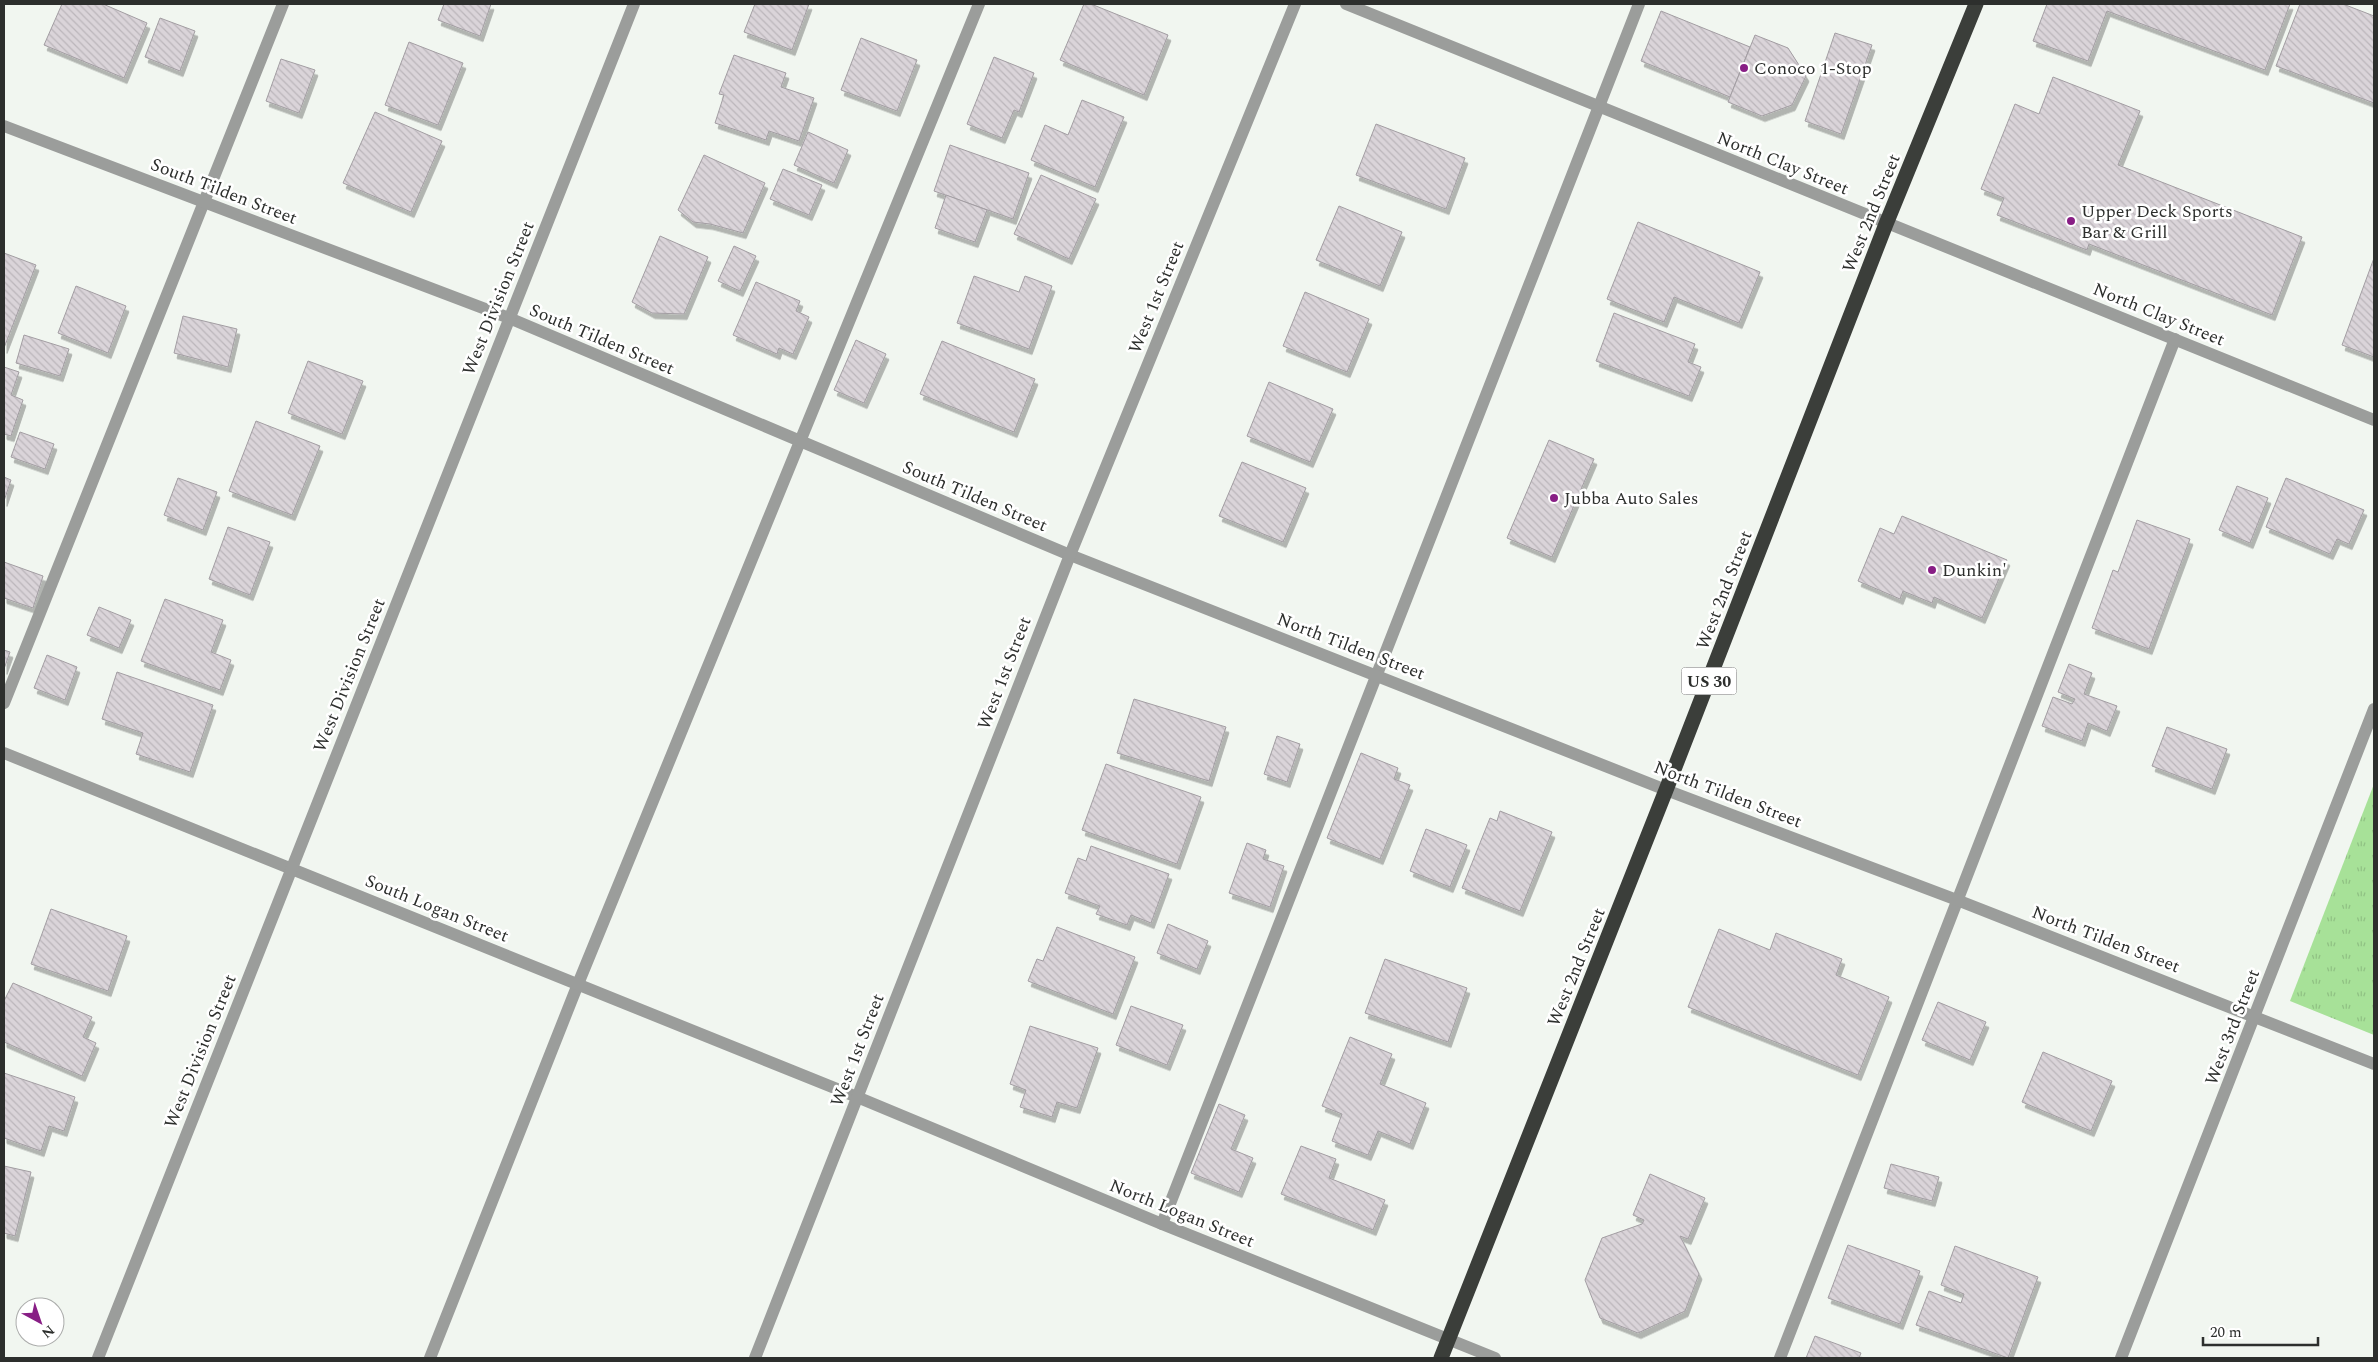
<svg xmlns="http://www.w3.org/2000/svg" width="2378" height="1362" font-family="Spectral,serif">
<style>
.park{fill:url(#park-tufts)}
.building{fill:url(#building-back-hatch);stroke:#a29da2;filter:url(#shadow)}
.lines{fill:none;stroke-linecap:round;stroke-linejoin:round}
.lane{stroke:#9b9d9b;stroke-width:12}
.street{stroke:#9b9d9b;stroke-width:12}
.highway{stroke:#3b3e3a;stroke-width:15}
.poi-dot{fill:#881e85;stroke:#fff;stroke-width:2}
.labels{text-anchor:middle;stroke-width:5;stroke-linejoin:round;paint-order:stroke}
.shield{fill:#fff;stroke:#6c6d6c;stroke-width:1}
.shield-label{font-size:16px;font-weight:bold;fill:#2d2f2d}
.poi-label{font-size:18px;fill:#2d2f2d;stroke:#fff;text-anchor:start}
.street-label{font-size:18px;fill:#2d2f2d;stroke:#fff}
</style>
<defs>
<pattern id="park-tufts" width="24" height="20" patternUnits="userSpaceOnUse" patternTransform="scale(1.25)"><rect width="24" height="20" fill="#a7e198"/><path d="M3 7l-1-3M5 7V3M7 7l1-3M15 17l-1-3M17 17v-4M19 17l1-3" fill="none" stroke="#90c183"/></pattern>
<pattern id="building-back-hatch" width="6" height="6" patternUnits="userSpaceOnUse" patternTransform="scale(1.25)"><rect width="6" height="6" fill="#dad4d9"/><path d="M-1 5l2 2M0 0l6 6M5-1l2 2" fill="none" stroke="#bbb6bb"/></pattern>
<filter id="shadow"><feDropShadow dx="3" dy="5.5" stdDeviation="0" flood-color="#0004"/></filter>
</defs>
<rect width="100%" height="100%" fill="#f1f6f0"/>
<polygon class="park" points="2374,784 2374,1035 2290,1001"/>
<g class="building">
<polygon points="62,4 103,4 147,23 124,78 44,45"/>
<polygon points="444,4 491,4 480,36 438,20"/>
<polygon points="755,4 809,4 792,50 744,32"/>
<polygon points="1084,4 1091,4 1168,35 1144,95 1060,60"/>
<polygon points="2047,4 2290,4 2265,70 2107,11 2088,61 2033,41"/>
<polygon points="2300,4 2343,4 2374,16 2374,103 2276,66"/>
<polygon points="1661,11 1750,47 1730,97 1641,61"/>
<polygon points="160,18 195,31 180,71 145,57"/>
<polygon points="1835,33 1872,45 1841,134 1805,121"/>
<polygon points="1755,35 1788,48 1806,76 1792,105 1762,116 1728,102"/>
<polygon points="861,38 917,60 897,111 841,90"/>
<polygon points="409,42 463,63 438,125 385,105"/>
<polygon points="734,55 786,73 781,87 814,98 799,141 769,131 766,140 715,123 724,95 719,94"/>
<polygon points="994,57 1034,73 1019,112 1014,110 1002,138 967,124"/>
<polygon points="281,59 315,70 299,113 266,101"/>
<polygon points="2053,77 2140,111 2118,165 2302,237 2272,315 2089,244 2087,250 1997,215 2004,198 1981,189 2015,104 2039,114"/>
<polygon points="1082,100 1124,117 1095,187 1031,160 1045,125 1068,135"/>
<polygon points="375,112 442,141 411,212 343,183"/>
<polygon points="1376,124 1465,158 1446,209 1356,175"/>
<polygon points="808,132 848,150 834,183 794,165"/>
<polygon points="950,145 1029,173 1013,219 934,191"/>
<polygon points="704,155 765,183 743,233 710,224 693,222 678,210"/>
<polygon points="783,169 822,185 809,215 770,199"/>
<polygon points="1041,175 1096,199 1069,259 1014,234"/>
<polygon points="946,195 987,210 975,242 935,228"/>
<polygon points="1339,206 1402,232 1380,286 1316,260"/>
<polygon points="1638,222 1760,272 1739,323 1674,297 1664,322 1607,299"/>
<polygon points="660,236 708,257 684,314 652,313 632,302"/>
<polygon points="734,246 756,256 740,291 718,281"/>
<polygon points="4,253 36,265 4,348"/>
<polygon points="2374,258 2374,357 2342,345"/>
<polygon points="974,276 1019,292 1025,276 1052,286 1029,349 957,323"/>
<polygon points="756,282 800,301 796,311 809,317 793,354 779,348 777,354 733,335"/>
<polygon points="76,286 126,306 108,353 58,333"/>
<polygon points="1305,292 1369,319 1347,372 1283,346"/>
<polygon points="1614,313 1695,344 1688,362 1701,367 1689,396 1596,361"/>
<polygon points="183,316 237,329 228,367 174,353"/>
<polygon points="24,335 69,349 60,376 16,363"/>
<polygon points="856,340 886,354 864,403 834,390"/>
<polygon points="942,341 1035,379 1014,432 920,394"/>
<polygon points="308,361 363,381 342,434 288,413"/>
<polygon points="4,367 19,372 11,395 23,400 11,436 4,434"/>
<polygon points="1269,382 1333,409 1310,462 1247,436"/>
<polygon points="256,421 320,446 292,515 229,491"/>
<polygon points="20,432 54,444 45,469 11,457"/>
<polygon points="1549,440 1594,459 1552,557 1507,538"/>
<polygon points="1242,462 1306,488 1283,542 1219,516"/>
<polygon points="4,477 11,480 4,501"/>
<polygon points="178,478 217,492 203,530 164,515"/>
<polygon points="2286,478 2364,510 2349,544 2337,539 2330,554 2266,527"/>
<polygon points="2237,486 2268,498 2250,543 2219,530"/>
<polygon points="1902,516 2007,560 1982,618 1934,597 1932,603 1903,591 1900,599 1858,581 1880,528 1894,534"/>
<polygon points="2137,520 2190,539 2149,649 2092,628 2113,570 2118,572"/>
<polygon points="228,527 270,542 250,595 209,579"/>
<polygon points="4,562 43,576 33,608 4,598"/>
<polygon points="165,599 223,620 211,652 231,660 220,690 141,661"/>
<polygon points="99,607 131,620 119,648 87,635"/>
<polygon points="4,650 10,652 4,669"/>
<polygon points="47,655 77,667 65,700 34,688"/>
<polygon points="2069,664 2092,673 2084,694 2117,706 2107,731 2088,723 2082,741 2042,726 2053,697 2072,704 2075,699 2058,692"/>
<polygon points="117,672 213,705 190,772 136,754 143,733 102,719"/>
<polygon points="1134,699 1226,727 1209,781 1117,753"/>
<polygon points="2167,727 2227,749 2212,789 2152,766"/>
<polygon points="1277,736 1300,744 1287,782 1264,774"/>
<polygon points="1361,753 1398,768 1394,779 1410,785 1380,859 1327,838"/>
<polygon points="1106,764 1201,797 1177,864 1082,830"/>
<polygon points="1500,811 1552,832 1520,911 1462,888 1490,818 1497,821"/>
<polygon points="1426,829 1467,845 1450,887 1410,871"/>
<polygon points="1247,843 1266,850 1263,859 1284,866 1270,907 1229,893"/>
<polygon points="1091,846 1169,874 1151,923 1131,915 1127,925 1096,914 1100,906 1065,893 1078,858 1086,861"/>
<polygon points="51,909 127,936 108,991 31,964"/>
<polygon points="1168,924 1208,941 1197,969 1157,953"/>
<polygon points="1057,927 1135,957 1113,1014 1028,981 1037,959 1043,961"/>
<polygon points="1719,929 1770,950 1776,933 1842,959 1836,975 1889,997 1858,1075 1688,1007"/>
<polygon points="1385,959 1467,988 1448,1042 1365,1013"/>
<polygon points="13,983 92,1017 83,1037 96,1043 82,1076 4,1042 4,1001"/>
<polygon points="1938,1002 1986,1022 1970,1060 1922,1040"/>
<polygon points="1131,1006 1183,1025 1167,1065 1116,1045"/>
<polygon points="1030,1026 1098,1048 1077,1108 1057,1102 1052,1117 1020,1107 1026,1090 1010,1084"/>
<polygon points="1350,1037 1392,1054 1380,1084 1426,1103 1410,1144 1378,1131 1368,1155 1332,1141 1342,1114 1322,1106"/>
<polygon points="2043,1052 2112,1081 2091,1131 2022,1102"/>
<polygon points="4,1073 75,1097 64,1131 49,1126 41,1151 4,1138"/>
<polygon points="1219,1104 1245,1115 1231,1149 1253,1158 1239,1192 1191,1173"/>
<polygon points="1301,1146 1336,1159 1329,1178 1385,1200 1373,1230 1281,1194"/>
<polygon points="1891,1164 1939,1177 1932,1201 1884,1188"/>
<polygon points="4,1166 31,1172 15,1236 4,1233"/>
<polygon points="1650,1174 1705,1198 1688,1239 1680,1236 1699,1274 1685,1311 1638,1333 1600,1318 1585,1280 1602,1238 1642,1224 1644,1220 1633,1215"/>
<polygon points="1848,1245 1920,1271 1900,1324 1828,1298"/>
<polygon points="1955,1246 2038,1277 2008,1358 1916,1325 1929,1291 1961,1303 1964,1294 1941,1285"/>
<polygon points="1815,1336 1861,1353 1859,1358 1806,1358"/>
</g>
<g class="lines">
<g class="lane">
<polyline points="4,703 283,4"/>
<polyline points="1162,1224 1639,4"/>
<polyline points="430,1358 578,984 979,4"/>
<polyline points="1780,1358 2175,339"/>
</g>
<g class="street">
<polyline points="1346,4 2374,420"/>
<polyline points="4,126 509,318 1070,555 1666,790 1957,900 2374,1064"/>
<polyline points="4,753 857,1097 1162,1224 1495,1358"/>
<polyline points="98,1358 634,4"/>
<polyline points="755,1358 1070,555 1295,4"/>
<polyline points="2121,1358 2374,709"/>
</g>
<polyline class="highway" points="1441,1358 1666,790 1886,224 1976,4"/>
</g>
<g class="poi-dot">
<circle cx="1744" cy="68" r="5"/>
<circle cx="2071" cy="221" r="5"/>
<circle cx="1554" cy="498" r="5"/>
<circle cx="1932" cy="570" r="5"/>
</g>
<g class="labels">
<rect class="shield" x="1681.5" y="667.5" width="55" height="27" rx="4"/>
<g class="shield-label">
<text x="1709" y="687">US 30</text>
</g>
<g class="poi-label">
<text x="1754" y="74">Conoco 1-Stop</text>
<text x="2081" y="217">Upper Deck Sports<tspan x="2081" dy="21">Bar &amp; Grill</tspan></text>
<text x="1564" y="504">Jubba Auto Sales</text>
<text x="1942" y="576">Dunkin'</text>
</g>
<g class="street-label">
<text transform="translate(1783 163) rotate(22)" y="6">North Clay Street</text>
<text transform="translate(224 191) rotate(21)" y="6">South Tilden Street</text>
<text transform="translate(1871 213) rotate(-68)" y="6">West 2nd Street</text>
<text transform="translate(1156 297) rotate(-68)" y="6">West 1st Street</text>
<text transform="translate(498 298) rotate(-68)" y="6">West Division Street</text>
<text transform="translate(2159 314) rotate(22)" y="6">North Clay Street</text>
<text transform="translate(602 339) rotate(23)" y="6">South Tilden Street</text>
<text transform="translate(975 496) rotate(23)" y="6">South Tilden Street</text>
<text transform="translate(1724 590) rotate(-69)" y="6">West 2nd Street</text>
<text transform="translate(1351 646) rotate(21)" y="6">North Tilden Street</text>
<text transform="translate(1004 673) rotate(-69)" y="6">West 1st Street</text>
<text transform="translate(349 675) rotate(-68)" y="6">West Division Street</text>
<text transform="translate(1728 794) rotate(21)" y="6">North Tilden Street</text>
<text transform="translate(437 908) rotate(22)" y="6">South Logan Street</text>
<text transform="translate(2106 939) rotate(21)" y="6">North Tilden Street</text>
<text transform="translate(1576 967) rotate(-68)" y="6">West 2nd Street</text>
<text transform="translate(2232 1027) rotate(-69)" y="6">West 3rd Street</text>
<text transform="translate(857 1050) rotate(-69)" y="6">West 1st Street</text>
<text transform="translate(200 1051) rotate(-68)" y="6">West Division Street</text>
<text transform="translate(1182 1213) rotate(22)" y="6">North Logan Street</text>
</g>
</g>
<rect width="2378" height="1362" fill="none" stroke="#2d2f2d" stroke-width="10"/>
<g transform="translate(40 1322) rotate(140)"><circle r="24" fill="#ffffff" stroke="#abacab"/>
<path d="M0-4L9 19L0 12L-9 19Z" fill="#881e85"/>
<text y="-8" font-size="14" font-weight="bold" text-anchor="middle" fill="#2d2f2d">N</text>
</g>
<path d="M2203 1337v8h115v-8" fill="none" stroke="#2d2f2d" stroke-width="2.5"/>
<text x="2210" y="1337" font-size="15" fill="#2d2f2d" stroke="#ffffff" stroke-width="4" paint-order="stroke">20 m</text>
</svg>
